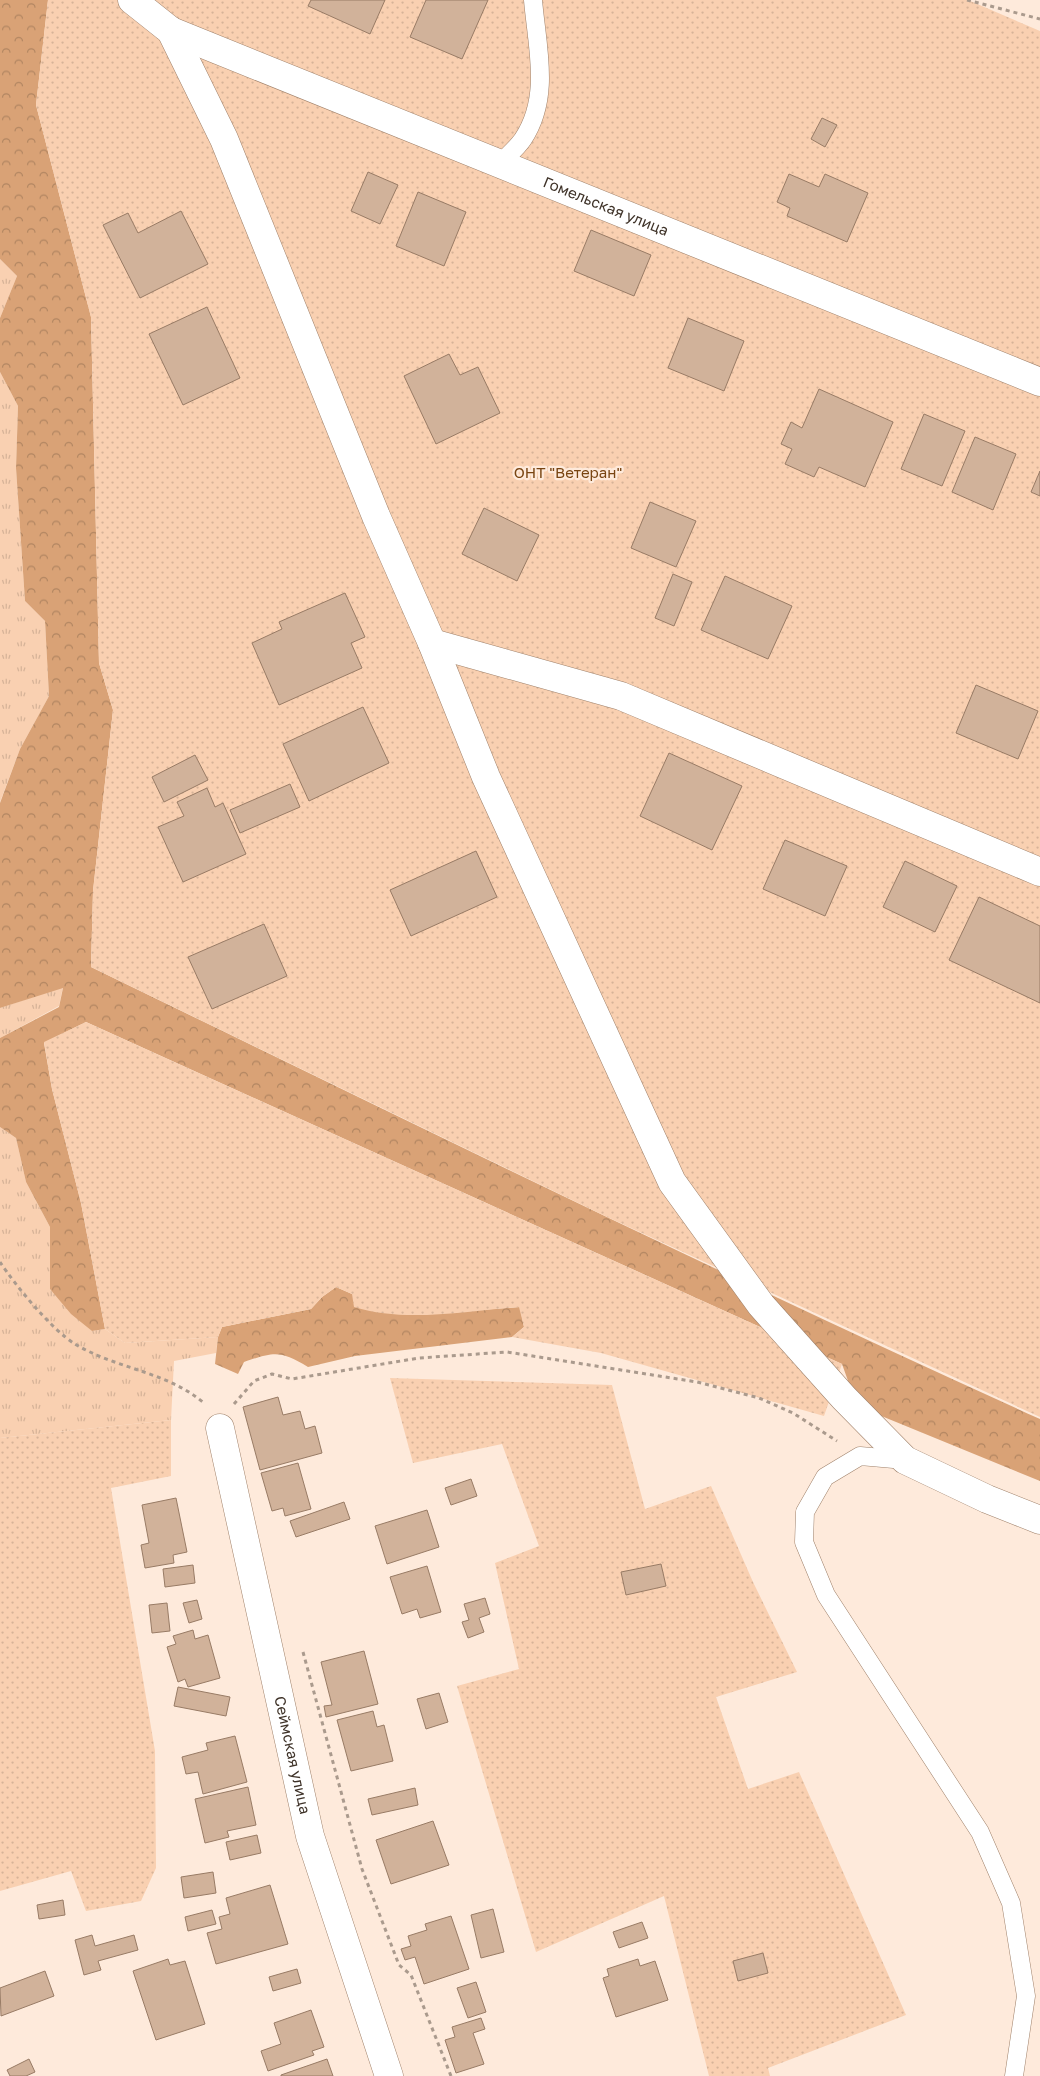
<svg xmlns="http://www.w3.org/2000/svg" width="1040" height="2076" font-family="'Golos Text',sans-serif">
<style>
.grass{fill:url(#grass-tufts)}
.forest{fill:url(#forest-crowns)}
.garden{fill:url(#garden-dots)}
.building{fill:#d1b29a;stroke:#987b65}
.lines{fill:none;stroke-linecap:round;stroke-linejoin:round}
.lane-casing{stroke:#9f816a;stroke-width:19}
.street-casing{stroke:#9f816a;stroke-width:29}
.path{stroke:#aa9a8d;stroke-width:3;stroke-dasharray:4 4;stroke-linecap:butt}
.lane{stroke:#fff;stroke-width:18}
.street{stroke:#fff;stroke-width:28}
.labels{text-anchor:middle;stroke-width:4.5;stroke-linejoin:round;paint-order:stroke}
.street-label{font-size:15px;fill:#3f3329;stroke:#feeadb}
.park-label{font-size:15px;fill:#794512;stroke:#feeadb}
</style>
<defs>
<pattern id="grass-tufts" width="24" height="20" patternUnits="userSpaceOnUse" patternTransform="scale(1.25)"><rect width="24" height="20" fill="#f9d0b1"/><path d="M3 7l-1-3M5 7V3M7 7l1-3M15 17l-1-3M17 17v-4M19 17l1-3" fill="none" stroke="#d6b398"/></pattern>
<pattern id="forest-crowns" width="20" height="18" patternUnits="userSpaceOnUse" patternTransform="scale(1.25)"><rect width="20" height="18" fill="#d9a276"/><path d="M2 6a3 3 0 1 1 6 0M12 15a3 3 0 1 1 6 0" fill="none" stroke="#b18561"/></pattern>
<pattern id="garden-dots" width="8" height="8" patternUnits="userSpaceOnUse" patternTransform="scale(1.25)"><rect width="8" height="8" fill="#f9d0b1"/><path d="M2 2h.1M6 6h.1" fill="none" stroke="#d6b398" stroke-width="1.8" stroke-linecap="round"/></pattern>
</defs>
<rect width="100%" height="100%" fill="#feeadb"/>
<g class="grass">
<polygon points="0,259 17,276 0,318"/>
<polygon points="0,372 18,406 16,468 25,601 45,621 49,696 20,749 0,802"/>
<polygon points="63,987 59,1006 0,1038 0,1008"/>
<polygon points="0,1127 16,1138 26,1182 50,1227 50,1289 92,1331 105,1329 125,1343 218,1337 216,1353 174,1361 171,1420 0,1438"/>
</g>
<g class="forest">
<path d="M0,0H48L36,105L91,317L99,663L113,710L93,891L91,967C406,1120 721,1275 1040,1419V1481L857,1406L842,1364L86,1022L44,1043L52,1089L81,1203L105,1329L92,1331L71,1314L50,1289V1227L26,1182L16,1138L0,1127V1038L59,1007L63,988L0,1008V803L20,749L49,696L45,621L25,601L16,468L18,406L0,372V318L17,276L0,259Z"/>
<path d="M336,1287L352,1294L438,1313L520,1307L524,1327L512,1337L355,1356L308,1367C280,1350 274,1352 244,1362L238,1374L215,1364L218,1337L222,1327L311,1309L322,1297Z"/>
</g>
<g class="garden">
<polygon points="48,0 968,0 1040,31 1040,1417 605,1216 91,967 93,891 113,710 99,663 91,317 36,105"/>
<path d="M86,1022L842,1364L824,1416L601,1353L512,1337L524,1327L519,1307C466,1311 405,1323 354,1307L352,1294L336,1287L322,1297L311,1309L222,1327L218,1337L125,1343L105,1329L81,1203L52,1089L44,1042Z"/>
<polygon points="390,1378 612,1385 645,1509 711,1486 753,1582 797,1672 716,1697 748,1789 799,1772 906,2015 768,2068 770,2076 709,2076 664,1896 536,1952 457,1686 519,1669 495,1563 539,1546 502,1444 413,1463"/>
<polygon points="171,1420 171,1476 111,1488 155,1751 156,1868 141,1901 86,1911 71,1871 0,1891 0,1438"/>
</g>
<g class="building">
<polygon points="311,0 385,0 370,34 308,6"/>
<polygon points="426,0 488,0 462,59 410,37"/>
<polygon points="822,118 837,125 825,147 811,139"/>
<polygon points="368,172 398,185 380,224 351,211"/>
<polygon points="789,174 819,187 825,174 868,193 847,242 787,216 790,208 777,202"/>
<polygon points="418,192 466,212 444,266 396,246"/>
<polygon points="181,211 208,264 140,298 103,225 128,213 138,233"/>
<polygon points="591,230 651,255 634,296 574,271"/>
<polygon points="207,307 240,378 183,405 149,334"/>
<polygon points="688,318 744,341 724,391 668,368"/>
<polygon points="449,354 460,375 478,367 500,413 436,444 404,376"/>
<polygon points="819,389 893,422 865,487 819,467 814,477 785,464 792,449 781,444 791,422 802,428"/>
<polygon points="924,414 965,431 942,486 901,469"/>
<polygon points="975,437 1016,454 993,510 952,492"/>
<polygon points="1040,471 1040,496 1031,492"/>
<polygon points="650,502 696,521 676,567 631,548"/>
<polygon points="484,508 539,535 517,581 462,554"/>
<polygon points="673,574 692,582 674,626 655,618"/>
<polygon points="725,576 792,606 768,659 701,630"/>
<polygon points="345,593 365,637 351,643 362,668 279,705 252,643 282,629 279,622"/>
<polygon points="976,685 1038,711 1018,759 956,733"/>
<polygon points="363,707 389,763 309,801 283,744"/>
<polygon points="669,753 742,786 712,850 640,816"/>
<polygon points="195,755 208,780 164,802 152,777"/>
<polygon points="290,784 300,807 240,833 230,810"/>
<polygon points="207,788 215,807 223,803 246,854 183,882 158,827 184,816 177,802"/>
<polygon points="785,840 847,866 825,916 763,889"/>
<polygon points="476,851 497,897 411,936 390,890"/>
<polygon points="905,861 957,886 935,932 883,907"/>
<polygon points="979,897 1040,926 1040,1003 949,960"/>
<polygon points="264,924 287,976 212,1009 188,957"/>
<polygon points="278,1397 283,1415 300,1411 305,1429 315,1426 322,1453 260,1470 243,1407"/>
<polygon points="298,1463 311,1509 285,1516 283,1508 272,1511 261,1473"/>
<polygon points="471,1479 477,1496 451,1505 445,1488"/>
<polygon points="176,1498 187,1552 173,1555 174,1563 145,1568 141,1545 149,1543 142,1505"/>
<polygon points="344,1502 350,1519 296,1537 290,1521"/>
<polygon points="427,1510 439,1547 387,1564 375,1526"/>
<polygon points="661,1564 666,1586 626,1595 621,1572"/>
<polygon points="193,1565 195,1583 165,1587 163,1569"/>
<polygon points="427,1566 441,1612 420,1618 417,1609 402,1614 390,1577"/>
<polygon points="485,1598 490,1614 479,1618 484,1632 468,1638 462,1622 469,1620 464,1604"/>
<polygon points="197,1600 202,1619 189,1623 183,1603"/>
<polygon points="167,1603 170,1631 152,1633 149,1605"/>
<polygon points="193,1630 195,1639 208,1635 220,1678 188,1687 185,1679 178,1682 167,1647 176,1644 173,1636"/>
<polygon points="364,1651 378,1704 326,1717 324,1706 332,1705 321,1662"/>
<polygon points="178,1687 230,1697 226,1716 174,1706"/>
<polygon points="439,1693 448,1722 426,1729 417,1699"/>
<polygon points="373,1711 377,1727 384,1725 393,1761 351,1771 337,1720"/>
<polygon points="235,1736 247,1782 203,1794 198,1772 186,1774 182,1757 208,1750 206,1743"/>
<polygon points="248,1787 256,1825 227,1831 229,1837 205,1843 195,1799"/>
<polygon points="415,1788 418,1805 372,1815 368,1799"/>
<polygon points="433,1821 449,1865 391,1884 376,1840"/>
<polygon points="257,1835 261,1853 230,1860 226,1842"/>
<polygon points="213,1872 216,1893 184,1898 181,1877"/>
<polygon points="270,1885 288,1944 216,1964 207,1933 222,1929 219,1917 230,1914 226,1898"/>
<polygon points="63,1900 65,1915 39,1919 37,1905"/>
<polygon points="493,1909 504,1952 481,1958 471,1915"/>
<polygon points="212,1910 216,1924 188,1931 185,1917"/>
<polygon points="451,1916 469,1969 424,1984 415,1957 405,1960 401,1949 411,1946 408,1936 427,1930 425,1924"/>
<polygon points="642,1922 648,1938 619,1948 613,1932"/>
<polygon points="92,1935 95,1946 134,1935 138,1950 98,1961 101,1970 84,1975 75,1940"/>
<polygon points="763,1953 768,1973 738,1981 733,1961"/>
<polygon points="168,1959 170,1965 185,1961 205,2024 156,2040 133,1971"/>
<polygon points="638,1959 640,1966 655,1961 668,2000 616,2017 603,1978 609,1976 607,1969"/>
<polygon points="297,1969 301,1983 273,1991 269,1977"/>
<polygon points="45,1971 54,1996 1,2016 0,1988"/>
<polygon points="476,1982 486,2012 468,2018 457,1988"/>
<polygon points="311,2010 324,2047 312,2051 314,2055 268,2071 261,2051 281,2044 274,2023"/>
<polygon points="481,2018 485,2029 473,2033 484,2064 456,2073 445,2040 455,2037 452,2027"/>
<polygon points="29,2059 35,2072 26,2076 10,2076 7,2070"/>
<polygon points="327,2059 333,2076 281,2076 281,2075"/>
</g>
<g class="lines">
<g class="lane-casing">
<g id="lane">
<path d="M500,164C507,156 517,148 523,139C551,97 537,47 533,0"/>
<polyline points="905,1460 860,1456 825,1477 805,1512 804,1542 826,1595 980,1832 1011,1903 1026,1996 1014,2076"/>
</g>
</g>
<g class="street-casing">
<g id="street">
<polyline points="132,0 171,31 224,139 376,516 432,643 486,777 672,1182 761,1305 844,1398 905,1460 987,1499 1040,1520"/>
<path id="s1" d="M171,31L1040,382"/>
<polyline points="432,643 621,696 1040,872"/>
<path id="s2" d="M220,1428L310,1836L389,2076"/>
</g>
</g>
<g class="path">
<polyline points="967,0 1040,19"/>
<path d="M0,1262C15,1285 52,1330 75,1344C116,1369 166,1371 204,1403"/>
<polyline points="234,1404 254,1381 272,1374 292,1379 419,1358 507,1352 697,1382 759,1398 793,1413 837,1441"/>
<polyline points="303,1652 362,1869 399,1965 411,1975 451,2076"/>
</g>
<use href="#lane" class="lane"/>
<use href="#street" class="street"/>
</g>
<g class="labels">
<g class="street-label">
<text dy="5" stroke="none"><textPath href="#s1" startOffset="469">Гомельская улица</textPath></text>
<text dy="5" stroke="none"><textPath href="#s2" startOffset="335">Сеймская улица</textPath></text>
</g>
<g class="park-label">
<text x="568" y="478">ОНТ "Ветеран"</text>
</g>
</g>
</svg>
